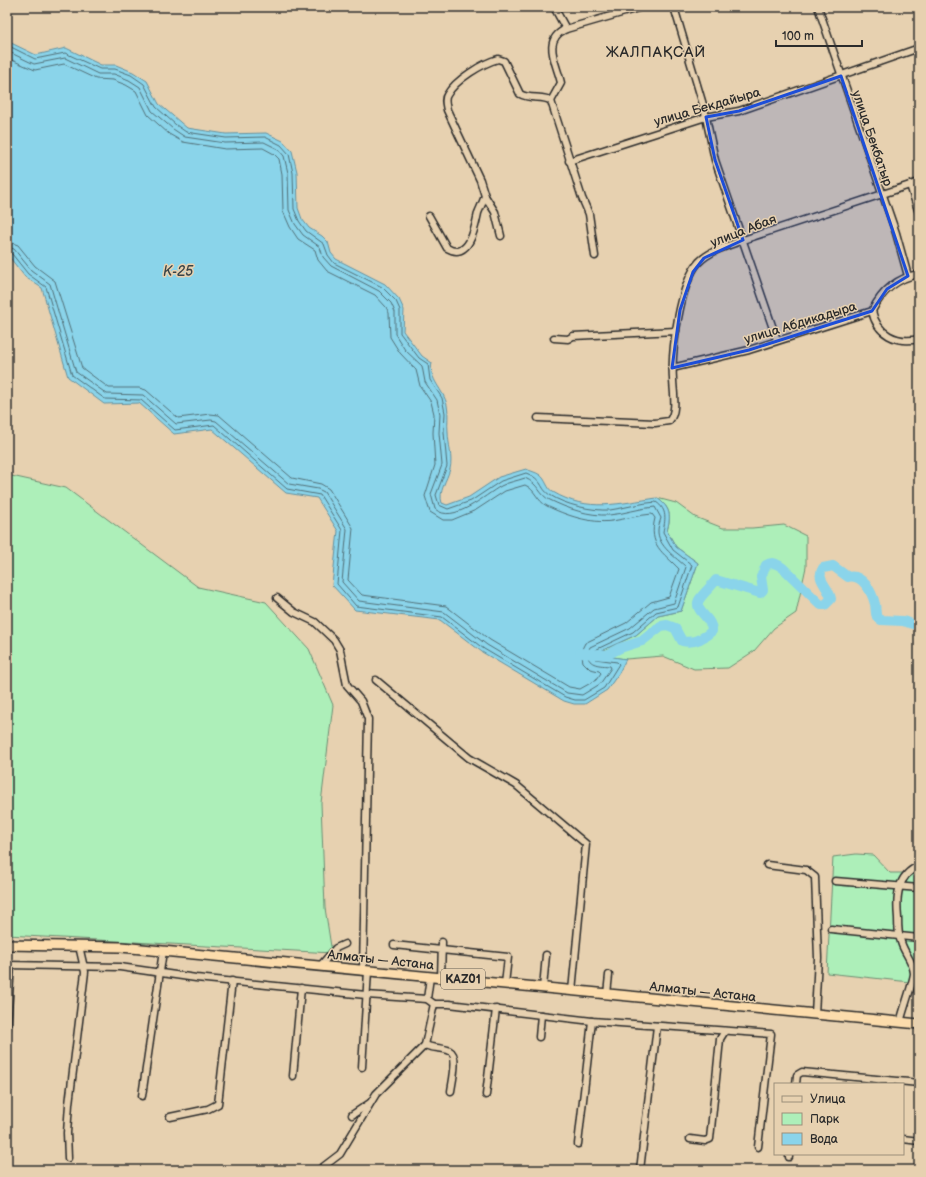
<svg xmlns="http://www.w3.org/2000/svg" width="926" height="1177" font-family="'Balsamiq Sans',sans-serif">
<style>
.green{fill:#adefb9;stroke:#6c8d72}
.water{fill:#8ad4ea;stroke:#64909e}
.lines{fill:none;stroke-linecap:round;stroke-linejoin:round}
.shore{stroke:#516f77;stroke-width:1}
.river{stroke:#8ad4ea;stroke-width:10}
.minor-casing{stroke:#2b2b2b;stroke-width:9}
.highway-casing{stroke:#2b2b2b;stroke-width:12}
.minor{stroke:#e7d1b0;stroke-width:6}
.highway{stroke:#fcdcac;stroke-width:9}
.marked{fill:#1d4ed8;fill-opacity:0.2;stroke:#1d4ed8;stroke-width:3;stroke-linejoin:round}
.labels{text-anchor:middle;stroke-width:3;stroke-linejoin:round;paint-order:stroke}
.shield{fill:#e7d1b0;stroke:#635d53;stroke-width:1}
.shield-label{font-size:12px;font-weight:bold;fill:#2b2b2b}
.street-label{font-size:13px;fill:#2b2b2b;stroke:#e7d1b0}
.water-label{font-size:14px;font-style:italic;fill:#394448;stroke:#e7d1b0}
.quarter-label{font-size:15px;letter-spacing:1px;fill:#2b2b2b;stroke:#e7d1b0}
</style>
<rect width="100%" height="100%" fill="#e7d1b0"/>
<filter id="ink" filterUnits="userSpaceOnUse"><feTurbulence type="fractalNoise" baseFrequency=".025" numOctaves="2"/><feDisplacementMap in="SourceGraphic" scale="8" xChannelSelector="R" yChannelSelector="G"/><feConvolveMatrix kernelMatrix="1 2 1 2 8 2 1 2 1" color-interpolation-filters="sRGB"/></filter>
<g filter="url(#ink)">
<g class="green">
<polygon points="7,475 66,488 198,587 266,602 309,649 333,705 321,803 325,908 332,953 7,935"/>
<path d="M657,498L676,503L695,517L723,528H752L784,525L806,536V567L796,613L774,628L754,651L728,668L694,669L663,656L626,659L593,655L636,635L658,616L681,611L698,563L676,547L667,531C671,516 671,508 657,498Z"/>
<polygon points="856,854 873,855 890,873 909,873 919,869 919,983 827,973 833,857"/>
</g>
<path class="water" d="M7,41L36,55L66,48L101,65H116L133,72L147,81L159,104L187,128L226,134L266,133L283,141L292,151L297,172L298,208L302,219L309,228L322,236L328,242L331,253L336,259L385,284L399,299L404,310L403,331L422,356L432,363C428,379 444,390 447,405C449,414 447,423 448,432C448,443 453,458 450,469C447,480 438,492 442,503L447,505L469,497L499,477L526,469C530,471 536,472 540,475C546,479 547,489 553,492C588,513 620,503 657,498C671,508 671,516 667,531L676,547L698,563L681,611L658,616L636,635L594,654L626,659L619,673L607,690L585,704H574L564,701L482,652L440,620L355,610L332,585L338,531L317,498L286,493L212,429L174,434L139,403L104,404L68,377L42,288L25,277L7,254Z"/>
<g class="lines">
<g class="shore">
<path d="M7,45L35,59L65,53L100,69H115L131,75L144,84L156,107L176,125L186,132L226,138L265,137L281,145L289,154L293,173L294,209L299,221L306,231L324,244L328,255L334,263L382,287L396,301L400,310V333L419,358L428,364L430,380L442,398L445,413L444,432L447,466L436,495L439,505L448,509L471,501L501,481L526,473C544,480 539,488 550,495C565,505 592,511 610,510C625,508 640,503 656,502C668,510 665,520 663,532L673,550L692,565L678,607L656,612L633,632L593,651L592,655L595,659L617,662L619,664L604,688L584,700H575L565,697L484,649L442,617L356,606L337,584L342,530L320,495L287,489L214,425L175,430L141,400L105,399L72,375L46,287L28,274L12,254L7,252"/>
<path d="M7,51L34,64L65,58L98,74H114L129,80L140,87L152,111L173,129L185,137L225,143L264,142L278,149L284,156L288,173L289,210L295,224L303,235L320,247L323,257L331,266L379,291L391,303L395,312V334L405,350L422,366L425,382L437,400L440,414L439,433L442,465L431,494L435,509C453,525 485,495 501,486C508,482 517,481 525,478C539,484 539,495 550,500C568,509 589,516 609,515C624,514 639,508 655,507L661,518C660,522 658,526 658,530C657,546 677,558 686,567L674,603L654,608L630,628L590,647L587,654C589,666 600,665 610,666L611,668L600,684L582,695L567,693L487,645L444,612L359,601L342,582L347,529L324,492L318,489L289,484L216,421L211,420L176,424L143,395L107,394L76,372L50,284L31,270L14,249L7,247"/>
<path d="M7,58L35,70L64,64L96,79L113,80L126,85L136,91L148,115L169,134L183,142L225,149L263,148L274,154L279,159L282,174L283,211L290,227L298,239L315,250L318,260L327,271L375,295L386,307L389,313L390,337L400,353L416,370L420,386L431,402L434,414L433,433L435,465L425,496L430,512L443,520H452L476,510L505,491L525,485C535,489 537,501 547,506C565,515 591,524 612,521C626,519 639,515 652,514L655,518C648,546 663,552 679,569L669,597L651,602L626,623L585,643L581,651L583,662L590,669L599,671L601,673L596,680L580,689L569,687L490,640L446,606L362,595L348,580L353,528L329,489L321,484L292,478L219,415L210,414L178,418L146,390L139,388H109L82,368L55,281L35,266L18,245L7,241"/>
</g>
<path class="river" d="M580,653L607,655L620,648L642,641L661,626L667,625L675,628L682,641C693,644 704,638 712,631C713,618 693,611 699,600C703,593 711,587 716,580L760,593L763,590L761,577L766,565C773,561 777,564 783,568L821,605H825L831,599C829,586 815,580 823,568L833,566L848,577C862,573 872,592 875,604C876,609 875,613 877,617L881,620L903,621L919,626"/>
<g class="minor-casing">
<g id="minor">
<polyline points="554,7 566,29"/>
<polyline points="674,7 704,108 715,160 777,340"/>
<polyline points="818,7 896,233 908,276"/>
<path d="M551,101L561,83C557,64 541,40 566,29L642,7"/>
<polyline points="569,161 706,117 739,111 919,48"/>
<polyline points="910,185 919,213"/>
<path d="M429,216L447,248C469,261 475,228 478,213C480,208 483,202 485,196"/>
<path d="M501,236L495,212L485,196L480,180L447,110C446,105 444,99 447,95C455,80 483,63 498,59L504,61L520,94C530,100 544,95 551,101L582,198L589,214L595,256"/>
<path d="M872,311C877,334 896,344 919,339"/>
<polyline points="554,338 568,339 573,336 676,331"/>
<path d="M672,368L749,350L872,311C882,291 896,278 919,274"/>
<path d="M538,418L655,423L669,421C678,411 673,391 673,379C671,352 680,282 699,262C711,250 728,246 743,240L919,182"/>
<polyline points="277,598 294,612 315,622 334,640 340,650 347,685 361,701 368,719 363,970"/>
<polyline points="376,680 469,758 516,785 586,844 572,991"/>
<polyline points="767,865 806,870 815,877 818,958 815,1014"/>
<polyline points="835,881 919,888"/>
<polyline points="831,929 919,938"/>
<polyline points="394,945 508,957 505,984"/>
<polyline points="7,965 120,967 196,978 366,995 427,999 434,1004 449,1004 592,1021 771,1034 758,1147"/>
<polyline points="320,966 336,948 345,944"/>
<polyline points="441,978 442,942"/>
<polyline points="543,988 546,955"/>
<polyline points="607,994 609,975"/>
<polyline points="427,999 430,977"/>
<path d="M900,1023C902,1013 914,980 914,973C913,961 904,953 901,942C898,935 898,926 898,918C896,897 897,875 919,866"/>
<polyline points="7,1029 11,965"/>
<polyline points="539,1037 541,1015"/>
<path d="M425,1045C433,1049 442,1047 450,1051C459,1055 452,1083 451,1091"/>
<polyline points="362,1067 368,971"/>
<polyline points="293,1076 301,988"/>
<polyline points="796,1084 797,1075 802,1072 919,1083"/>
<polyline points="486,1095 496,1009"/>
<polyline points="142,1096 163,951"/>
<polyline points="352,1115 370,1103"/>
<polyline points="170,1117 208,1109 218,1104 232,981"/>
<polyline points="690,1139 705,1141 710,1139 720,1039 725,1031"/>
<polyline points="903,1139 919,1141"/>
<polyline points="578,1144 592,1021"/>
<polyline points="789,1157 789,1154"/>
<polyline points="68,1158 67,1133 69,1104 85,972 79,946"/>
<polyline points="319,1170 340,1154 376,1094 425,1045 434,1004"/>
<polyline points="640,1170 657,1026"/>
</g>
</g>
<g class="highway-casing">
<polyline id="highway" points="7,945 121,947 919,1024"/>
</g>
<use href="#minor" class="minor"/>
<use href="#highway" class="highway"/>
</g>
</g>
<path class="marked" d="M841,76L908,276L887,289L872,311L749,350L672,368L680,310L693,272L704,258L743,240L715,160L706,117L739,111Z"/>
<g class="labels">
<rect class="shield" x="441" y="969" width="44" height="20" rx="3"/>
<g class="shield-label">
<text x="463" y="983">KАZ01</text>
</g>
<g class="street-label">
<text transform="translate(707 106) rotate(-16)" y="5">улица Бекдайыра</text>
<text transform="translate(873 138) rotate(71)" y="5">улица Бекбатыр</text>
<text transform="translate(743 230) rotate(-21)" y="5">улица Абая</text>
<text transform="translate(800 322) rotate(-17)" y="5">улица Абдикадыра</text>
<text transform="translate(381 959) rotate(6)" y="5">Алматы — Астана</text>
<text transform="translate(703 991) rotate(6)" y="5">Алматы — Астана</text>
</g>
<g class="water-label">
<text x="178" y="276">К-25</text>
</g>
<g class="quarter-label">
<text x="656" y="57">ЖАЛПАҚСАЙ</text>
</g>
</g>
<rect width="926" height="1177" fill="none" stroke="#e7d1b0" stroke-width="24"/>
<rect x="12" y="12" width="902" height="1153" fill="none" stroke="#2b2b2b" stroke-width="1.5" filter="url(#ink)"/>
<rect x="774" y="1083" width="130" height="72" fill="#e7d1b0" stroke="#9c8f7b"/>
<rect x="782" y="1096" width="20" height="6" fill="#e7d1b0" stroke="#9c8f7b"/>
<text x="810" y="1103" font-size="12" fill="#2b2b2b">Улица</text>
<rect x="782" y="1113" width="20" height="12" fill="#adefb9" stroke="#9c8f7b"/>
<text x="810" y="1123" font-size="12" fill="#2b2b2b">Парк</text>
<rect x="782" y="1133" width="20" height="12" fill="#8ad4ea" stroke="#9c8f7b"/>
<text x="810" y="1143" font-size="12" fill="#2b2b2b">Вода</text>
<path d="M776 40v6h86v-6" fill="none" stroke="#2b2b2b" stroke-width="2"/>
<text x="782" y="40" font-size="12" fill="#2b2b2b" stroke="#e7d1b0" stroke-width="3" paint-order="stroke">100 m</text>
</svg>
